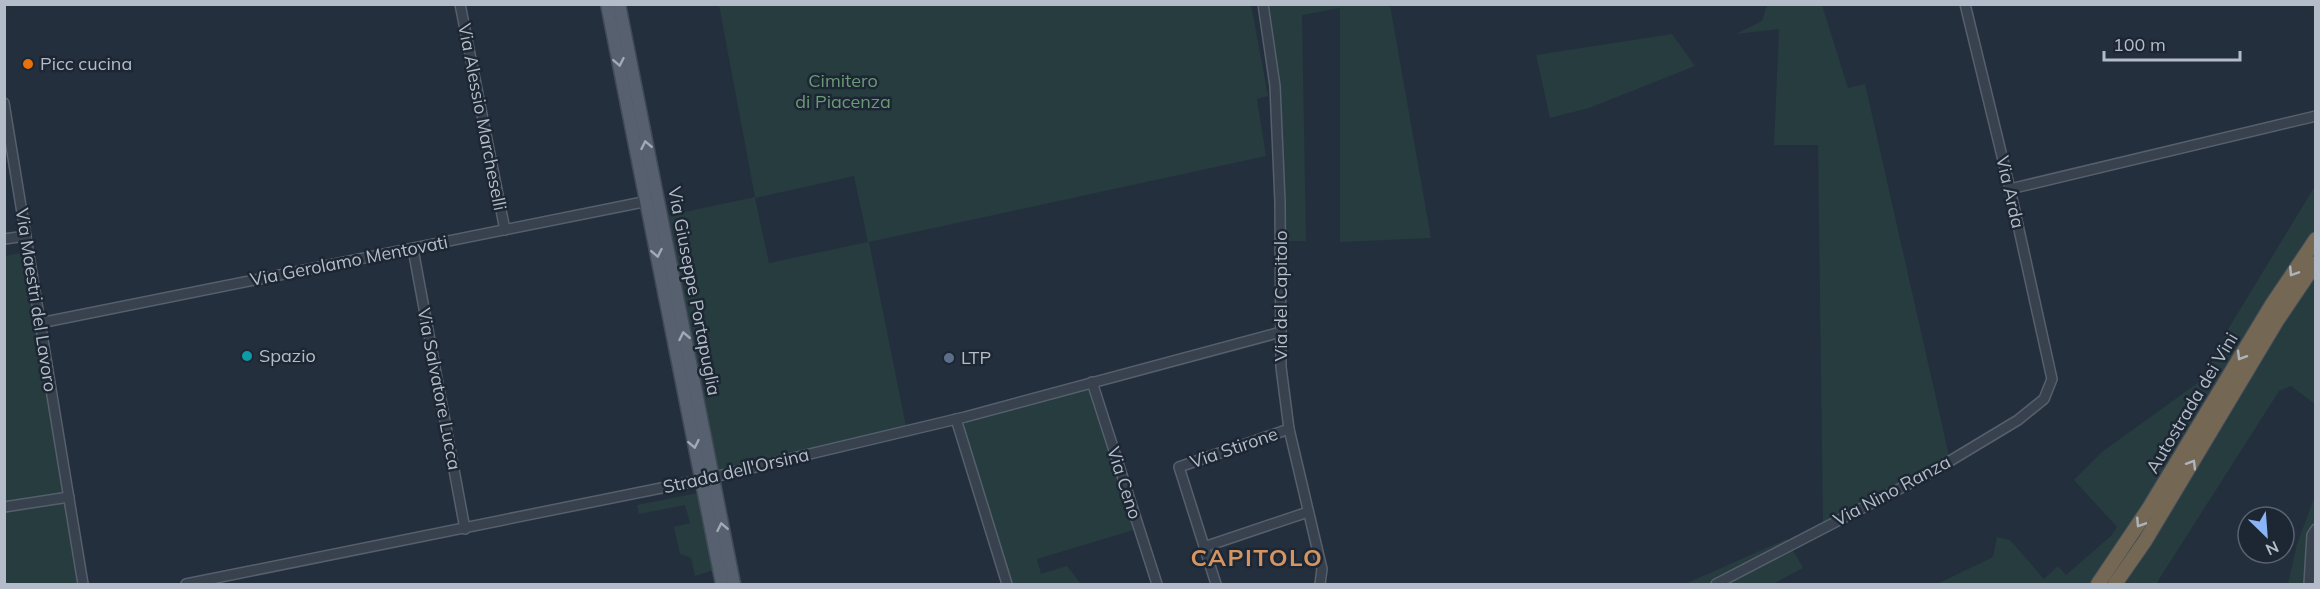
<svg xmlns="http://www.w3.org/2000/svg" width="2320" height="589" font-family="Mulish,sans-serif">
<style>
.green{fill:#263c3f;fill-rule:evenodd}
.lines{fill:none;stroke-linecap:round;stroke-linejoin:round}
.minor-casing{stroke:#565f6c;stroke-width:12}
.major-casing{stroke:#414a57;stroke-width:15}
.highway-casing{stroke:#434c59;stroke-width:16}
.minor{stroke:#38414e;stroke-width:9}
.major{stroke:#56606e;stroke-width:12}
.highway{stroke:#746855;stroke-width:14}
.oneway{stroke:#a1aab7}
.oneway2{stroke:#aeb4bd}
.food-dot{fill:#e8710a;stroke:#1d2633;stroke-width:2}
.culture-dot{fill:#0f9aa8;stroke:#1d2633;stroke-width:2}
.service-dot{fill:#5c6f8a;stroke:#1d2633;stroke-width:2}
.labels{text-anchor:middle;stroke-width:5;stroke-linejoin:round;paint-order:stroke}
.poi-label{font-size:18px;fill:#b4bcc9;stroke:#1d2633;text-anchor:start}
.park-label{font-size:18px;fill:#6b9a76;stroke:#1d2633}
.street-label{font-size:18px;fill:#b4bcc9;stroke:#1d2633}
.district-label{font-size:24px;font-weight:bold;letter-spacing:1.5px;fill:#d59563;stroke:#1d2633}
</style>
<rect width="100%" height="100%" fill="#242f3e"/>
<g class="green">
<path d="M719,5H1251L1268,96L1257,99L1266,156L869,242L907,431L713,477L661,217L755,197ZM854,176L868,242L769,263L755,198Z"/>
<polygon points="1266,5 1390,5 1431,238 1340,242 1340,8 1302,15 1306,241 1281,241"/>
<polygon points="1767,5 1822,5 1848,88 1865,84 1950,460 1934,472 1823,523 1818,145 1774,145 1779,29 1736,34 1762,21"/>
<polygon points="1672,34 1695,66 1589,108 1550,118 1536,55"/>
<polygon points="2315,186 2315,404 2291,386 2279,391 2156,584 1937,584 1993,557 1997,537 2010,540 2044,579 2058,566 2066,575 2111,536 2117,527 2074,480 2102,452 2203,379 2230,326"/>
<polygon points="28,251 83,584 5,584 5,256"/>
<polygon points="1092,382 1137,529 1037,559 1041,574 1067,566 1081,584 1008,584 957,419"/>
<polygon points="698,493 714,570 695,576 691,558 680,554 674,527 690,523 685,505 639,514 637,505"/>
<polygon points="2315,496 2315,584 2288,584 2297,544"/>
<polygon points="1787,539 1803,568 1773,584 1685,584"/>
</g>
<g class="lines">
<g class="minor-casing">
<g id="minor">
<polyline points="460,4 505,230"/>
<polyline points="1263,4 1275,86 1280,202 1281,367 1289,429 1322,569 1320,584"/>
<polyline points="4,103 83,584"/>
<polyline points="2010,189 2316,116"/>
<polyline points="4,239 26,236"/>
<polyline points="413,249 465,529"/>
<polyline points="40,323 653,200"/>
<polyline points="1092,382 1157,584"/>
<polyline points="956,419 1007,584"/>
<polyline points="4,507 69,497"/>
<polyline points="1204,547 1308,512"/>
<polyline points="186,584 701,480 965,417 1281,332"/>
<polyline points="1216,584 1179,467 1289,429"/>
<polyline points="1716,584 1930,473 2018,420 2044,399 2052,379 2010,189 1965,4"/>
<polyline points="2309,584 2312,535 2316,529"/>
</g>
</g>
<g class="major-casing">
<g id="major">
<polyline points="607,4 722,584"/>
<polyline points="619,4 734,584"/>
</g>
</g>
<g class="highway-casing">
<g id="highway">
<polyline points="2098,584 2149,508 2271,306 2316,239"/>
<polyline points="2115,584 2145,541 2278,319 2316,263"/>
</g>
</g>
<use href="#minor" class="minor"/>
<use href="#major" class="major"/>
<use href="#highway" class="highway"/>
</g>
<defs><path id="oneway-chevron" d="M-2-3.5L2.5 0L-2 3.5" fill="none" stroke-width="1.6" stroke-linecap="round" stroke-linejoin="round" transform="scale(1.5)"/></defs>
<g class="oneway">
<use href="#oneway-chevron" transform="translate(619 62) rotate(79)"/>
<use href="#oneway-chevron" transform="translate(646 145) rotate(-101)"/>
<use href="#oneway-chevron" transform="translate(657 253) rotate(79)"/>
<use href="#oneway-chevron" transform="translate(684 336) rotate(-101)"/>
<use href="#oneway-chevron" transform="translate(694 444) rotate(79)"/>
<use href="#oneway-chevron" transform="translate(722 527) rotate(-101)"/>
</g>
<g class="oneway2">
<use href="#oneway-chevron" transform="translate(2293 272) rotate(123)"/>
<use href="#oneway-chevron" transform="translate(2241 356) rotate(121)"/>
<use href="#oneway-chevron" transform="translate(2192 464) rotate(-59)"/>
<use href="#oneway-chevron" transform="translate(2140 523) rotate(123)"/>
</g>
<circle class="food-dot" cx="28" cy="64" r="6"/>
<circle class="culture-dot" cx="247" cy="356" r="6"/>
<circle class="service-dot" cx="949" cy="358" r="6"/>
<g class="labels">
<g class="poi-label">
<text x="40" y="70">Picc cucina</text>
<text x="259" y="362">Spazio</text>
<text x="961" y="364">LTP</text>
</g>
<g class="park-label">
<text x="843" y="87">Cimitero<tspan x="843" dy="21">di Piacenza</tspan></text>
</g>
<g class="street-label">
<text transform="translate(482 117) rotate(79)" y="6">Via Alessio Marcheselli</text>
<text transform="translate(2010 192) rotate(77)" y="6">Via Arda</text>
<text transform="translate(349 261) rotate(-11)" y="6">Via Gerolamo Mentovati</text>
<text transform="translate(694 291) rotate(79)" y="6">Via Giuseppe Portapuglia</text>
<text transform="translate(1281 296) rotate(-90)" y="6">Via del Capitolo</text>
<text transform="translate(36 300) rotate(81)" y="6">Via Maestri del Lavoro</text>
<text transform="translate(439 389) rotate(79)" y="6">Via Salvatore Lucca</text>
<text transform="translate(2192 403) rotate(-59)" y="6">Autostrada dei Vini</text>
<text transform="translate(1234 448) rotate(-19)" y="6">Via Stirone</text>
<text transform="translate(736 471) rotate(-13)" y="6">Strada dell'Orsina</text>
<text transform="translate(1124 483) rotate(72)" y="6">Via Ceno</text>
<text transform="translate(1892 491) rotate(-28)" y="6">Via Nino Ranza</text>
</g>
<g class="district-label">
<text x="1257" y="566">CAPITOLO</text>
</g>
</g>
<rect width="2320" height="589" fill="none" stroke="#b4bcc9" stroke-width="12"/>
<g transform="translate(2266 535) rotate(155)"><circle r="28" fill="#1d2633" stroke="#59626f" stroke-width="1.5"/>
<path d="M0-4.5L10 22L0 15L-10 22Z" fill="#8ab4f8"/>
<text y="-9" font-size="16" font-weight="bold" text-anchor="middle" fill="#b4bcc9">N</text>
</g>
<path d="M2104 51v9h136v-9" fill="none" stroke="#b4bcc9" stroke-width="3"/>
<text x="2113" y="51" font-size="18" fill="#b4bcc9" stroke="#1d2633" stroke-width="4.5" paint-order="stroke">100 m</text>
</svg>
